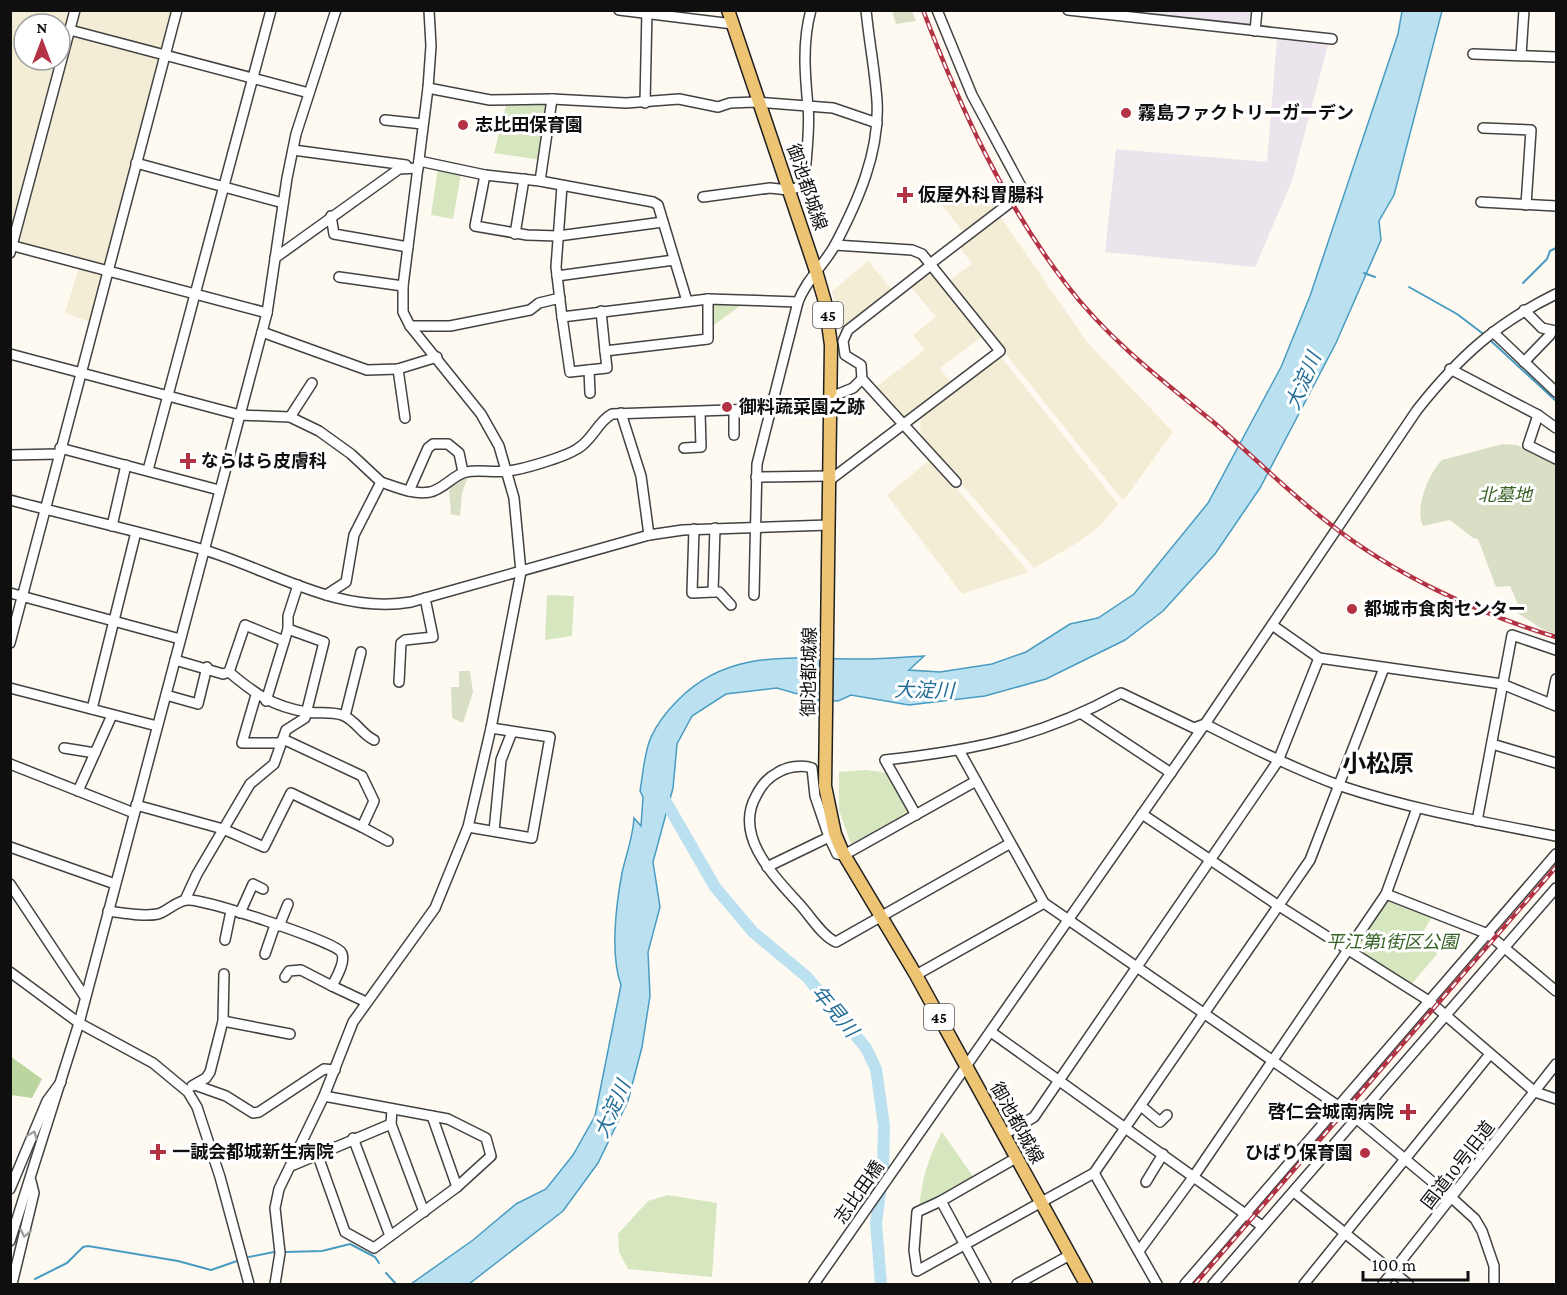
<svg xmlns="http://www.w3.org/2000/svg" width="1567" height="1295" font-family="'Crimson Pro','Noto Sans JP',serif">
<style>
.industrial{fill:#ebe4ec}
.farmland{fill:#f2edd4;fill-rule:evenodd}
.green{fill:#d6e6be}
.forest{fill:#bcd59f}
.cemetery{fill:#d8dfc4}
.water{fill:#bbe1f1;stroke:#489cc1;stroke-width:1.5}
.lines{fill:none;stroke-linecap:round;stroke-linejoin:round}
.stream{stroke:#489cc1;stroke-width:2}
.river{stroke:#bbe1f1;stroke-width:12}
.minor-casing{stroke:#424242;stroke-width:12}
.major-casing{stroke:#202020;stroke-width:15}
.minor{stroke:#fff;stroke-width:9}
.major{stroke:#ecc474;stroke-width:12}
.rail-casing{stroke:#b33344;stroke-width:4.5}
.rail{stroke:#fff;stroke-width:2;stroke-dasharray:7;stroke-linecap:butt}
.oneway{stroke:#9f9f9f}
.poi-dot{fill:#b33344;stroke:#fff;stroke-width:2}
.labels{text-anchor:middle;stroke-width:6;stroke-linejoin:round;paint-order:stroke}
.shield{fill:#fff;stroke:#575757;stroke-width:1.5}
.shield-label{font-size:16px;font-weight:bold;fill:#0f0f0f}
.poi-label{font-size:18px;font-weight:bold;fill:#0f0f0f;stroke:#fff;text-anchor:start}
.street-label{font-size:18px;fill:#0f0f0f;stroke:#fff}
.park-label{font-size:18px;font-style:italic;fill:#366124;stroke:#fff}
.water-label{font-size:20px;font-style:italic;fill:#236e96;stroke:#fff}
.district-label{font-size:24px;font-weight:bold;fill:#0f0f0f;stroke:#fff}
</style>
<rect width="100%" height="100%" fill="#fefaf2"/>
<g class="industrial">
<polygon points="1138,11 1254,11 1253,20 1247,26"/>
<polygon points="1277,39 1328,45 1292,181 1255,267 1105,252 1116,149 1267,162"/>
</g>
<g class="farmland">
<path d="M10,11H174L91,322L65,313L81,261L11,242ZM24,24H60V60H24Z"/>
<polygon points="990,191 995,209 1087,342 1173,432 1123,501 948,281 972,264 959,246 968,239 942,205"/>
<polygon points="868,261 894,292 842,334 832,291"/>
<polygon points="930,271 983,336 940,368 952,384 905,420 876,387 925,350 913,335 936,317 910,286"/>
<polygon points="1001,357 1118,504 1102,524 1077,543 1034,568 920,436 921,416"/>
<polygon points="931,459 1029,572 962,594 887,495"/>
</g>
<g class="green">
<polygon points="548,101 541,160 494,153 507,102"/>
<polygon points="438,168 461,174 453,219 431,215"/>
<polygon points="712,304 740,306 710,328"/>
<polygon points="547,595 574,596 572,636 545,640"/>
<polygon points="866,770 889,773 910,811 851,844 839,810 839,772"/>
<polygon points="1387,900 1432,916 1419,940 1438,953 1410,986 1356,951 1355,946"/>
<path d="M942,1132L974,1178L919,1208C922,1179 928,1158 942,1132Z"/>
<polygon points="668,1195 717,1203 712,1277 628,1269 619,1252 618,1234 648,1201"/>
</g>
<polygon class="forest" points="10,1056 42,1079 32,1098 11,1095"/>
<g class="cemetery">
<polygon points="892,11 912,11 916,21 896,24"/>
<path d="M1503,444L1517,445L1556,463V634L1544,630L1514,611L1519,607L1510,586L1496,587L1478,539L1473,538L1450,520L1423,526C1414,508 1429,473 1442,460Z"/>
<polygon points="469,474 462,493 460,516 451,514 449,491 458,478"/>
<polygon points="459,671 470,671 473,692 463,723 452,718 451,687 459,687"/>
</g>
<path class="water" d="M1402,11H1442L1394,195L1379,221L1381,240L1336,343L1260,488L1215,554L1163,611L1125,640L1046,679L985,696L909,705L851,695L838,701L818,700L777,688L726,694L692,716L677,744L673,788L653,862L660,907L648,952L650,996L642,1047L628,1101L598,1163L563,1211L469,1284H411L473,1240L516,1204L546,1189L573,1155L595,1116L621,985C610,955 616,905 622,873C626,854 633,838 634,818L641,826L643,797L640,791C643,774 644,753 651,737C658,722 666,712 678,700C731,646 796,660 864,659C884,659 904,657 924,656L909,670L940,672L992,664L1026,652L1070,624L1098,618L1134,594L1208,503L1281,367L1310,296L1398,34Z"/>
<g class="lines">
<g class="stream">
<polyline points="1364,273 1375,277"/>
<polyline points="1523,283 1547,259 1550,251 1556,248"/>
<polyline points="1409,287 1457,314 1486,336"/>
<polyline points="1490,340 1556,401"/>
<polyline points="285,1252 322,1251 350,1244 375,1257 379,1263"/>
<polyline points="249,1257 274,1252"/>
<polyline points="386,1273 396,1284"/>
<polyline points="35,1279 67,1263 83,1247 88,1246 178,1261 211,1270 237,1261"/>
</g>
<polyline class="river" points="662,795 715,887 753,932 807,977 866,1048 876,1069 884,1126 883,1171 876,1223 881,1284"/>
<g class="minor-casing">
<g id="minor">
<polyline points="619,10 733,24"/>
<polyline points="1068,10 1332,39"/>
<polyline points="70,30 309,93"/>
<polyline points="1255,31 1257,10"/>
<polyline points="1473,54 1556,57"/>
<polyline points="1521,55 1524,10"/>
<polyline points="428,88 490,100 552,99 626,103 679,99 718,107 730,103 755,102 833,108 877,123"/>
<polyline points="645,103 647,10"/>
<polyline points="385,120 423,124"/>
<polyline points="1483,128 1531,130 1526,205"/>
<polyline points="293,150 406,165"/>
<polyline points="419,161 485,175 540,181 653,202 658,205 687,301"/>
<polyline points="136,163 283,203"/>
<polyline points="485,175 475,226 527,235 558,236 663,222"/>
<polyline points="540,181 552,99"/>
<polyline points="562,186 556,267 562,317 708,299 798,302"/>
<path d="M703,197L770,188L788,190L803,186C806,168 810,124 808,107C805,75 802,42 811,10"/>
<polyline points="1481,202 1556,206"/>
<polyline points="331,216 334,234 408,247"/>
<polyline points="515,234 524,179"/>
<polyline points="10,245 267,313"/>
<polyline points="10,253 75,10"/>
<polyline points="275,258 399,169 418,168"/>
<polyline points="930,264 1024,192 972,95 937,10"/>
<polyline points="931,265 848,330 843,341 845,355 861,365 862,379 956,482"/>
<polyline points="557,276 674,260"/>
<polyline points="339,277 403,286"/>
<polyline points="1524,310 1542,328 1556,331"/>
<polyline points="601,311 605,351 708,339 708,299"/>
<polyline points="562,317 570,372 607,368 605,351"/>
<polyline points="410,326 450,326 530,310 539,303 560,298"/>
<polyline points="262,332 367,370 398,369 437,357"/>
<polyline points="1493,332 1556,392"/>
<polyline points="10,354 240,415 290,417 319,431 351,454 381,482"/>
<polyline points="1524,362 1550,335"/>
<polyline points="398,369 405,418"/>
<polyline points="1450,369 1538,415 1556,428"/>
<polyline points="589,370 590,393"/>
<polyline points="831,397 853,388 862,379"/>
<polyline points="734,410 734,435"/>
<polyline points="621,413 641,476 649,535"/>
<polyline points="1538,415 1528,445 1556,459"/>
<polyline points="290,417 312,383"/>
<polyline points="60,448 219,490"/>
<polyline points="684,448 701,447 700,412"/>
<polyline points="10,455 59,454"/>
<polyline points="148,470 271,10"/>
<polyline points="756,477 830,476"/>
<polyline points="830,480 1000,351 922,254 912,250 835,245"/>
<polyline points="409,491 428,448 433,444 448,444 459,453 463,472"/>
<path d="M10,500C74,517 138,531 201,549C270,569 337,615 411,602L649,535L683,530L829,525"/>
<polyline points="112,526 126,465"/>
<polyline points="715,528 713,592 719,592 731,605"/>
<polyline points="694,529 692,593 713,592"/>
<polyline points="10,593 180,639"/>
<path d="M326,595L346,582L354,535L381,482C396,487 413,495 430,492C444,489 453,475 466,472C479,469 493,473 507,471C522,470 564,457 577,449C593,440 597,422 612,414L758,409L770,412"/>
<path d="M754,595L757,464L798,302C806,280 824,265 835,245C858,201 880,152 877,101C875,71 869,41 866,10"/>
<polyline points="1272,625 1319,658 1502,684 1556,706"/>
<polyline points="10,643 177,10"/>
<path d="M175,660L223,674L229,672C255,694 272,706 306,712C318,714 330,711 342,715C356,720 361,734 374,740"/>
<polyline points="229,672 245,625 284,641"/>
<polyline points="399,682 401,643 405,640 433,637 425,598"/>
<polyline points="10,688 157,726"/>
<polyline points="166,695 198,704 207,667"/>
<polyline points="256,695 242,743 280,743"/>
<polyline points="266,701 288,629 288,616 298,585"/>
<polyline points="1551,703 1556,679"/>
<polyline points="92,709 136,532"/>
<polyline points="1082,714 1171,773"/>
<polyline points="345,716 361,652"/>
<polyline points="1492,744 1556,763"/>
<polyline points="64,748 95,753"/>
<polyline points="960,752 1044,903 1357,1119 1453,1199 1475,1219 1482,1231 1494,1266 1494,1284"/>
<polyline points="10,764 134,813"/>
<polyline points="78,791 112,715"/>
<polyline points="136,805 223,829 264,847 291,793 362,827 374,801 362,776 283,739"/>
<polyline points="1142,814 1279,906 1429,1001 1535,1092 1556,1099"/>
<path d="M916,815L885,760C975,750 1041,737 1121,693L1194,728L1205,724C1248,746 1292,768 1338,785C1409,809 1483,822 1556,836"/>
<polyline points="1477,821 1512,635 1556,650"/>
<polyline points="362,827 388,841"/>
<polyline points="468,827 532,838 550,737 491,728"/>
<polyline points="494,831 501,760 512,732"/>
<polyline points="829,837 837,854 844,855 976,781"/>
<polyline points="10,847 115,884"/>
<path d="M767,867L829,837L815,796L812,768C802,764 786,767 777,773C767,778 761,786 756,796C733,837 776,878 801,906C811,917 823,937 836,942L1009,844"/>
<polyline points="10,884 85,997"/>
<polyline points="1386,894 1488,934 1556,991"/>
<polyline points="185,900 197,874 250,784 274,764 286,730 305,718 324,642 288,629"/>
<path d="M108,911C124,913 142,917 158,914C168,911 176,901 187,900C203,898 333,941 341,952C347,960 336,978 332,986L366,1002"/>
<polyline points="240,913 253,884 263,889"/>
<polyline points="279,926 288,904"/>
<polyline points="225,940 231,911"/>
<polyline points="265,954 275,925"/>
<polyline points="10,972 79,1023 153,1063 188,1092 197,1107 220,1177 249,1284"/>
<polyline points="916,975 1044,903"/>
<polyline points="285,977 289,971 301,970 332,986"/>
<polyline points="223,1021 290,1034"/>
<polyline points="991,1032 1262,1226"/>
<polyline points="195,1085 226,1096 253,1113 259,1112 324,1069 335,1070"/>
<polyline points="192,1086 206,1078 210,1072 223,1021 224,974"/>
<polyline points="1141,1106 1160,1122 1167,1115"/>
<polyline points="392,1109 391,1124 424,1212"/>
<polyline points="432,1116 457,1187"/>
<polyline points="1003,1135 1034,1117 1278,761 1319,658"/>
<polyline points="353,1138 390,1236"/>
<polyline points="318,1156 345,1232 374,1248 457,1187 491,1156 486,1138 448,1119 324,1096"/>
<polyline points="291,1166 391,1124"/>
<polyline points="1094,1173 1157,1284"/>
<polyline points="1146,1182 1163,1154"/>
<polyline points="10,1189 47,1101 61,1082"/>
<polyline points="1294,1192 1408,1284"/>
<polyline points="941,1201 917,1212 914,1250 917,1271 1094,1173 1310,860 1384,668"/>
<polyline points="10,1241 79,1023 267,313 287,178 296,134 336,10"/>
<polyline points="1139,1251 1194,1176 1386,894 1417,808"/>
<polyline points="12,1284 34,1193 31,1181"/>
<polyline points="275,1284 280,1253 275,1208 279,1189 324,1096 353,1022 435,908 468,827 491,728 521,572 514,498 499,446 481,414 410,326 403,312 403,286 428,88 431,46 429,10"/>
<path d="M814,1284L1205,724L1417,410C1459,357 1495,324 1556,294"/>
<polyline points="986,1284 941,1201 1016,1158"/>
<polyline points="1017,1284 1070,1255"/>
<polyline points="1185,1284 1556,854"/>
<polyline points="1213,1284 1556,888"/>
<polyline points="1304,1284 1490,1054"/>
<polyline points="1383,1284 1556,1064"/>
</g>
</g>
<g class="major-casing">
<polyline id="major" points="728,10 816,271 825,302 831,345 825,786 835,834 843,853 916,975 1086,1284"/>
</g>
<use href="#minor" class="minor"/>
<use href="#major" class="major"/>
<g class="rail-casing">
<g id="rail">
<path d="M923,10C960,107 1003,202 1066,284C1107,338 1159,378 1211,420C1251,454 1288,492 1330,524C1395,575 1477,613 1556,637"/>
<polyline points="1195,1284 1556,867"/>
</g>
</g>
<use href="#rail" class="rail"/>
</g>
<defs><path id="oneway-chevron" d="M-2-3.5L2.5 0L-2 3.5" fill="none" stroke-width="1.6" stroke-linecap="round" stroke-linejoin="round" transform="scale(1.5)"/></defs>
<g class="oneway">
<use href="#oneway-chevron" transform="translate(33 1135) rotate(-68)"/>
<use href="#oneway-chevron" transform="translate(25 1233) rotate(102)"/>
</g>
<g class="poi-dot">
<circle cx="1126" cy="113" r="6"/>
<circle cx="463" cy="125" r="6"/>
<path d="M902 186h6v6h6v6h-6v6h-6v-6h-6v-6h6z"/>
<circle cx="727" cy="407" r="6"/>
<path d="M185 452h6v6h6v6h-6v6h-6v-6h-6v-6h6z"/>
<circle cx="1352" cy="609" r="6"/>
<path d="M1405 1103h6v6h6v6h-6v6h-6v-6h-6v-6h6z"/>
<path d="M155 1143h6v6h6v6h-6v6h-6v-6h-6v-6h6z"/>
<circle cx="1365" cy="1153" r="6"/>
</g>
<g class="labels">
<g class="shield">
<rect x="813" y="302" width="30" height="26" rx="4.5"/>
<rect x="924" y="1004" width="30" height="26" rx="4.5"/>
</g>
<g class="shield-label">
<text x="828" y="321">45</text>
<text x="939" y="1023">45</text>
</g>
<g class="poi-label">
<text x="1138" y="119">霧島ファクトリーガーデン</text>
<text x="475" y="131">志比田保育園</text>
<text x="918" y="201">仮屋外科胃腸科</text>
<text x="739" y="413">御料蔬菜園之跡</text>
<text x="201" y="467">ならはら皮膚科</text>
<text x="1364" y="615">都城市食肉センター</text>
<text x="1394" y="1118" text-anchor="end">啓仁会城南病院</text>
<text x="172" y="1158">一誠会都城新生病院</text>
<text x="1353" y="1159" text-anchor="end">ひばり保育園</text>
</g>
<g class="street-label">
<text transform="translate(807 187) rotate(71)" y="6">御池都城線</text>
<text transform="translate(809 672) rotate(-89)" y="6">御池都城線</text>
<text transform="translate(1017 1123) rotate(61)" y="6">御池都城線</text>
<text transform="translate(1458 1165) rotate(-52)" y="6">国道10号旧道</text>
<text transform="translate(859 1192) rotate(-55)" y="6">志比田橋</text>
</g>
<g class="park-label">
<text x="1505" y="501">北墓地</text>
<text x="1392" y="948">平江第1街区公園</text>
</g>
<g class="water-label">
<text transform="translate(1303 381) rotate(-67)" y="7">大淀川</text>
<text transform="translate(924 690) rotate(1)" y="7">大淀川</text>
<text transform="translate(835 1011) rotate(50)" y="7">年見川</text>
<text transform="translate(612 1109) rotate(-66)" y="7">大淀川</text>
</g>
<g class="district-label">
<text x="1378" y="772">小松原</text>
</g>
</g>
<rect width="1567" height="1295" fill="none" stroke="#0f0f0f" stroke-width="24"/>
<g transform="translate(42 42)"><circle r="28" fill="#ffffff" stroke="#9f9f9f" stroke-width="1.5"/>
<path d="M0-4.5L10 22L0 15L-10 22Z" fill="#b33344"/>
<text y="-9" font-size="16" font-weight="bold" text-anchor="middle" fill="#0f0f0f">N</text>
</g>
<path d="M1363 1271v9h105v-9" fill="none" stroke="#0f0f0f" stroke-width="3"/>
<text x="1372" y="1271" font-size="18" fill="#0f0f0f" stroke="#ffffff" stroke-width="4.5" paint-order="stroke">100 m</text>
</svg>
